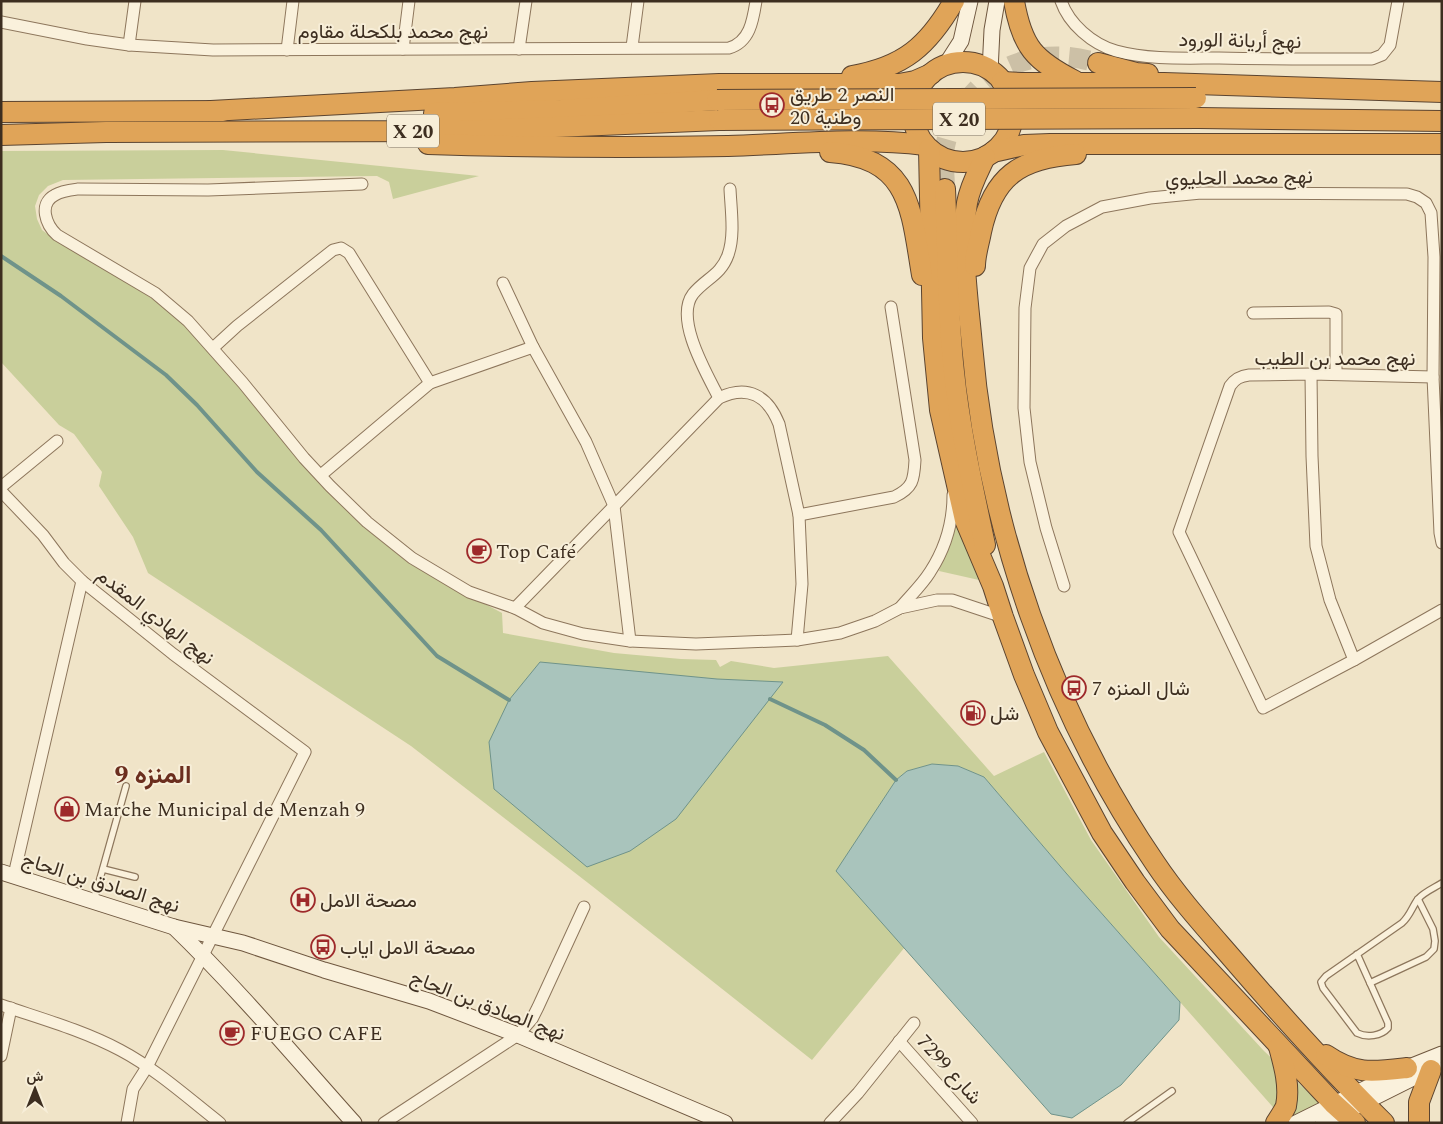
<svg xmlns="http://www.w3.org/2000/svg" width="1443" height="1124" font-family="Spectral,Vazirmatn,serif">
<style>
.green{fill:#c9cf9b}
.water{fill:#a9c4bc;stroke:#6f938a}
.lines{fill:none;stroke-linecap:round;stroke-linejoin:round}
.stream{stroke:#6f938a;stroke-width:4}
.highway-tunnel{stroke:#ccc0a6;stroke-width:20;stroke-dasharray:20 10;stroke-linecap:butt}
.lane-casing{stroke:#8d765c;stroke-width:8}
.street-casing{stroke:#8d765c;stroke-width:13}
.secondary-casing{stroke:#6f573f;stroke-width:17}
.highway-casing{stroke:#5b4430;stroke-width:22}
.lane{stroke:#faf1dc;stroke-width:5.5}
.street{stroke:#faf1dc;stroke-width:11}
.secondary{stroke:#faf1dc;stroke-width:15}
.highway{stroke:#e0a458;stroke-width:20}
.highway-bridge-casing{stroke:#5b4430;stroke-width:22;stroke-linecap:butt}
.highway-bridge{stroke:#e0a458;stroke-width:20}
.labels{text-anchor:middle;stroke-width:4;stroke-linejoin:round;paint-order:stroke}
.shield{fill:#f7eed8;stroke:#756857;stroke-width:1}
.shield-label{font-size:19px;font-weight:bold;fill:#3d2e20}
.street-label{font-size:20px;fill:#3d2e20;stroke:#f7eed8}
.poi-label{font-size:20px;fill:#3d2e20;stroke:#f7eed8;text-anchor:start}
.district-label{font-size:25px;font-weight:bold;fill:#6b2e1e;stroke:#f7eed8}
</style>
<rect width="100%" height="100%" fill="#f0e4c8"/>
<g class="green">
<polygon points="223,150 479,176 393,199 389,182 377,176 63,180 48,186 39,195 35,206 37,219 42,230 61,244 121,277 184,321 306,469 359,523 410,564 502,613 503,633 614,653 681,659 716,660 720,667 731,661 774,668 888,656 994,776 1044,752 1091,840 1159,937 1264,1051 1341,1123 1287,1123 1066,873 984,777 958,766 932,764 907,771 896,780 837,871 905,947 812,1060 592,886 411,746 148,573 133,537 99,486 102,472 74,434 59,425 1,362 1,151"/>
<polygon points="958,521 979,580 939,571"/>
</g>
<g class="water">
<polygon points="540,662 717,679 783,682 676,819 630,851 587,867 494,789 489,742 509,700"/>
<polygon points="932,764 958,766 984,777 1066,873 1180,1002 1179,1020 1121,1085 1072,1118 1051,1114 836,871 896,780 907,771"/>
</g>
<g class="lines">
<g class="stream">
<polyline points="1,256 61,296 166,375 197,405 257,472 321,530 437,656 509,700"/>
<polyline points="770,699 825,725 864,750 896,780"/>
</g>
<path class="highway-tunnel" d="M945,189C945,177 943,165 944,154C945,139 952,123 960,111C990,62 1044,46 1098,63"/>
<g class="lane-casing">
<g id="lane">
<polyline points="103,869 135,877"/>
<polyline points="94,900 126,786"/>
<path d="M1357,954L1388,1023V1028C1381,1036 1367,1038 1357,1033L1323,988L1321,982L1326,976L1402,923C1410,916 1412,907 1418,899C1424,892 1434,888 1442,883"/>
<polyline points="1370,983 1426,957 1434,949 1435,941 1433,929 1418,899"/>
<polyline points="1127,1123 1172,1091"/>
</g>
</g>
<g class="street-casing">
<g id="street">
<path d="M1061,1C1069,24 1092,44 1116,51C1149,60 1185,58 1219,58C1270,59 1321,59 1372,59L1382,55L1390,45L1398,1"/>
<path d="M1,22L87,39L129,45L213,50L729,48C750,42 753,20 756,1"/>
<polyline points="129,45 135,1"/>
<polyline points="632,47 638,1"/>
<polyline points="403,49 409,1"/>
<polyline points="519,49 526,1"/>
<polyline points="287,50 293,1"/>
<path d="M362,184L208,190L78,189C70,190 61,191 55,195C38,204 46,225 57,235L155,293L188,321L243,383L304,458L330,486L367,522L412,558L469,592L515,608L543,623L583,634L630,641L696,644L797,640L840,633L875,621L900,608L937,600H952L1003,617"/>
<polyline points="503,283 533,347 586,442 614,506 630,641"/>
<polyline points="1253,313 1329,312 1336,314 1336,374"/>
<polyline points="213,348 237,326 333,250 341,248 349,253 430,383"/>
<polyline points="1311,374 1312,456 1316,546 1330,600 1354,660"/>
<path d="M1433,377L1311,374L1249,375C1240,376 1235,379 1230,386L1179,532L1263,708L1354,660L1442,610"/>
<path d="M719,398C707,374 674,319 693,294C705,279 721,275 728,255C735,236 731,210 730,189"/>
<polyline points="321,475 430,383 533,347"/>
<polyline points="1,487 57,441"/>
<polyline points="1,491 43,535 64,563 82,581 173,654 305,752 147,1067 133,1089 127,1123"/>
<path d="M799,515L894,497C913,488 914,480 915,460L891,307"/>
<polyline points="1064,586 1046,528 1030,462 1024,408 1025,308 1030,268 1043,244 1066,226 1102,207 1150,198 1201,193 1407,194 1417,197 1426,203 1431,213 1434,257 1433,377 1440,533 1442,543"/>
<path d="M515,608L719,398C748,384 768,396 779,424L799,515L802,584L797,640"/>
<path d="M900,608C910,596 922,585 930,572C945,549 953,522 953,495"/>
<polyline points="14,875 82,581"/>
<path d="M1,1005C42,1019 82,1030 120,1050C156,1069 188,1098 220,1123"/>
<polyline points="899,1041 972,1123"/>
<polyline points="1,1056 11,1008"/>
<polyline points="384,1123 518,1035 532,1019 538,1007 584,907"/>
<polyline points="830,1123 858,1093 914,1023"/>
</g>
</g>
<g class="secondary-casing">
<g id="secondary">
<polyline points="945,66 961,41 970,1"/>
<polyline points="990,71 992,30 997,1"/>
<polyline points="1,872 174,927 243,943 324,970 429,1001 518,1035 725,1123"/>
<path d="M174,927C238,989 295,1057 354,1123"/>
<polyline points="1296,1123 1407,1068 1442,1054"/>
<polyline points="1323,1123 1435,1067"/>
</g>
</g>
<g class="highway-casing">
<g id="highway">
<path d="M1014,1C1022,47 1034,60 1075,81"/>
<circle cx="963" cy="112" r="50"/>
<polyline points="1098,63 1136,73 1148,74"/>
<path d="M852,76C904,67 928,46 954,1"/>
<polyline points="1002,82 1021,83 1164,83 1442,92"/>
<polyline points="211,111 455,98 532,92 719,84 899,84 915,81 931,74"/>
<polyline points="1,112 223,111"/>
<polyline points="434,113 561,110 717,100"/>
<polyline points="1199,118 1442,121"/>
<polyline points="1,135 106,132 460,131 719,120"/>
<path d="M428,144C528,147 628,148 728,146C792,144 862,137 925,145"/>
<polyline points="929,149 933,338 940,410 965,520 993,586 1003,617 1024,675 1048,732 1102,833 1135,882 1170,929 1333,1103 1355,1123"/>
<path d="M830,152C911,158 911,210 922,275"/>
<polyline points="993,152 1024,145 1050,144 1442,144"/>
<path d="M985,157C978,172 970,186 967,203C960,247 968,300 972,345C987,527 1052,712 1155,863C1177,896 1205,927 1231,957C1280,1014 1330,1070 1384,1123"/>
<path d="M945,189C948,250 947,311 954,372C960,430 973,488 985,545"/>
<path d="M975,266C975,255 979,243 981,232C993,176 1020,158 1076,154"/>
<path d="M1326,1055C1355,1075 1373,1072 1407,1068"/>
<path d="M1276,1123C1279,1118 1284,1111 1286,1106C1290,1086 1284,1065 1279,1047"/>
<polyline points="1419,1123 1419,1102 1431,1070"/>
</g>
</g>
<use href="#lane" class="lane"/>
<use href="#street" class="street"/>
<use href="#secondary" class="secondary"/>
<use href="#highway" class="highway"/>
<g class="highway-bridge-casing">
<g id="highway-bridge">
<polyline points="717,100 1196,98"/>
<polyline points="719,120 1199,118"/>
</g>
</g>
<use href="#highway-bridge" class="highway-bridge"/>
</g>
<defs>
<g id="bus-ring" transform="scale(1.25)"><circle r="9.5" fill="#f7eed8" stroke="#9e2a2b" stroke-width="1.5"/><path d="M-5-6H5V4H4V6H2V4H-2V6H-4V4H-5ZM-3.5-4V0h7V-4ZM-3.5 1.2v1.5H-2V1.2ZM2 1.2v1.5H3.5V1.2Z" fill="#9e2a2b"/></g>
<g id="cafe-ring" transform="scale(1.25)"><circle r="9.5" fill="#f7eed8" stroke="#9e2a2b" stroke-width="1.5"/><path d="M-5.5-4.5H6V0H3Q3 3.5 0 3.5H-2.5Q-5.5 3.5-5.5 0ZM3-3.2v2h1.7v-2ZM-6 4.5H4V6H-6Z" fill="#9e2a2b"/></g>
<g id="fuel-ring" transform="scale(1.25)"><circle r="9.5" fill="#f7eed8" stroke="#9e2a2b" stroke-width="1.5"/><path d="M-5.5-6h7V0h2V4h1.3V-2.5L3-4.5l.8-.8L6-3V5H2.5V1h-1V6h-7ZM-4.2-4.7v3.2H.2V-4.7Z" fill="#9e2a2b"/></g>
<g id="shop-ring" transform="scale(1.25)"><circle r="9.5" fill="#f7eed8" stroke="#9e2a2b" stroke-width="1.5"/><path d="M-5-2.5h2.3a2.7 3.5 0 0 1 5.4 0H5L5.5 6h-11ZM-1.5-2.5h3a1.5 2.3 0 0 0-3 0Z" fill="#9e2a2b"/></g>
<g id="hospital-ring" transform="scale(1.25)"><circle r="9.5" fill="#f7eed8" stroke="#9e2a2b" stroke-width="1.5"/><path d="M-5-5h3v3.5h4V-5h3V5h-3V1.5h-4V5h-3Z" fill="#9e2a2b"/></g>
</defs>
<g fill-rule="evenodd">
<use href="#bus-ring" x="772" y="105"/>
<use href="#cafe-ring" x="479" y="551"/>
<use href="#bus-ring" x="1074" y="688"/>
<use href="#fuel-ring" x="973" y="713"/>
<use href="#shop-ring" x="67" y="809"/>
<use href="#hospital-ring" x="303" y="900"/>
<use href="#bus-ring" x="323" y="947"/>
<use href="#cafe-ring" x="232" y="1033"/>
</g>
<g class="labels">
<g class="shield">
<rect x="933" y="102.5" width="52" height="33" rx="4"/>
<rect x="387" y="114.5" width="52" height="33" rx="4"/>
</g>
<g class="shield-label">
<text x="959" y="126">X 20</text>
<text x="413" y="138">X 20</text>
</g>
<g class="street-label">
<text x="393" y="38">نهج محمد بلكحلة مقاوم</text>
<text transform="translate(1240 40) rotate(1)" y="7">نهج أريانة الورود</text>
<text transform="translate(1239 177) rotate(-1)" y="7">نهج محمد الحليوي</text>
<text x="1335" y="365">نهج محمد بن الطيب</text>
<text transform="translate(156 616) rotate(38)" y="7">نهج الهادي المقدم</text>
<text transform="translate(101 882) rotate(17)" y="7">نهج الصادق بن الحاج</text>
<text transform="translate(488 1005) rotate(21)" y="7">نهج الصادق بن الحاج</text>
<text transform="translate(950 1069) rotate(48)" y="7">شارع 7299</text>
</g>
<g class="poi-label">
<text x="790" y="101">النصر 2 طريق<tspan x="790" dy="23">وطنية 20</tspan></text>
<text x="496" y="558">Top Café</text>
<text x="1092" y="695">شال المنزه 7</text>
<text x="990" y="720">شل</text>
<text x="84" y="816">Marche Municipal de Menzah 9</text>
<text x="320" y="907">مصحة الامل</text>
<text x="340" y="954">مصحة الامل اياب</text>
<text x="250" y="1040">FUEGO CAFE</text>
</g>
<g class="district-label">
<text x="153" y="783">المنزه 9</text>
</g>
</g>
<rect width="1443" height="1124" fill="none" stroke="#3d2e20" stroke-width="5"/>
<g transform="translate(35 1089)" stroke="#f7eed8" stroke-width="4" paint-order="stroke">
<path d="M0-4L9 19L0 12L-9 19Z" fill="#3d2e20"/>
<text y="-8" font-size="14" font-weight="bold" text-anchor="middle" fill="#3d2e20">ش</text>
</g>
</svg>
